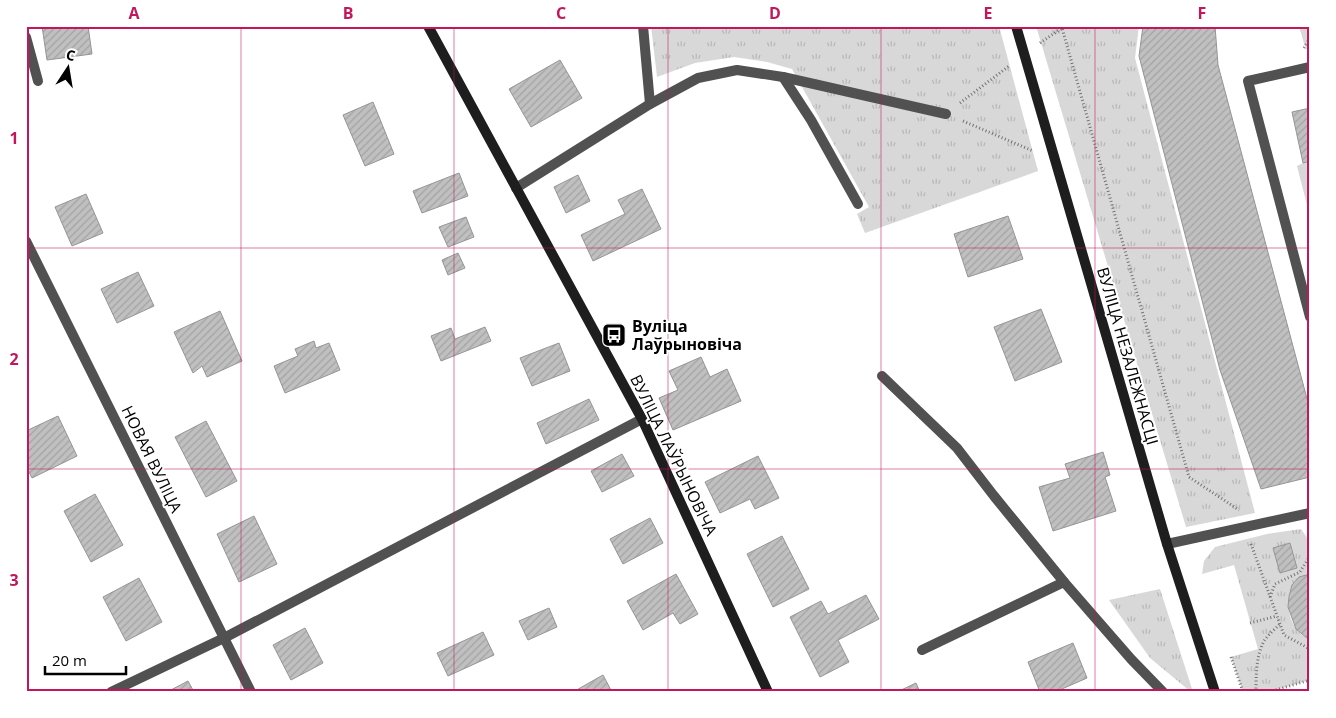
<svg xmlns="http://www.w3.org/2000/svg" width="1336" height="718" font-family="'Open Sans',sans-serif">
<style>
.grass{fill:url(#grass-tufts)}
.building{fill:url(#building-hatch);stroke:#959595}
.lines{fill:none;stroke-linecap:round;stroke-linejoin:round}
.path{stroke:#737373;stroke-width:3;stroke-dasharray:1 2.5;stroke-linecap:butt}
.lane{stroke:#515151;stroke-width:10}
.street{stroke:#515151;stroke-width:10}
.secondary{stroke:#1e1e1e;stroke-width:10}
.grid{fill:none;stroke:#c2185b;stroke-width:1;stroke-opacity:0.55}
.labels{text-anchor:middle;stroke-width:4;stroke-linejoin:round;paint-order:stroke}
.poi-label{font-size:16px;font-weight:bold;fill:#000;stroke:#fff;text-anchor:start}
.street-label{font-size:16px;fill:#000;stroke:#fff}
.neatline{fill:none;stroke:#c2185b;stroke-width:2}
.grid-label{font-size:16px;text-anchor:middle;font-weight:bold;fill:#c2185b}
</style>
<defs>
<pattern id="grass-tufts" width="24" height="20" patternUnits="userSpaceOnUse" patternTransform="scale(1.25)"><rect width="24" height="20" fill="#d8d8d8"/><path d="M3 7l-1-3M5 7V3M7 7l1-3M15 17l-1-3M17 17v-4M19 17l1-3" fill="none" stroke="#b8b8b8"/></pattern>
<pattern id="building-hatch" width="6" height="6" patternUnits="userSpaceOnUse" patternTransform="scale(1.25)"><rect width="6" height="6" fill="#c0c0c0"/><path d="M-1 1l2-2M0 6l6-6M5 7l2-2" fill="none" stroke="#a3a3a3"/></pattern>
</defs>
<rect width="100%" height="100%" fill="#fff"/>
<g class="grass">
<polygon points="651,26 999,26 1038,171 865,233 857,214 869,207 792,69 767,62 734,57 695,63 657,77"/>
<polygon points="1036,26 1139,26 1135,58 1255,513 1186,527"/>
<polygon points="1299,26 1310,26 1310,53 1305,47"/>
<polygon points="1310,161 1310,204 1307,205 1297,166 1303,163"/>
<path d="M1301,529L1310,542V574C1303,576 1297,578 1293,584C1285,595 1288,620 1297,630C1300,634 1305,637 1310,639V680L1269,692H1243L1231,657L1258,649L1234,565L1202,574L1204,561L1215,547L1267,534Z"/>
<polygon points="1160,589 1193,692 1191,692 1150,658 1109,600"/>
</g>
<g class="building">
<polygon points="42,26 88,26 92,54 47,60"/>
<polygon points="1143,26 1215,26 1218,65 1310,410 1310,477 1261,489 1220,370 1139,56"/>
<polygon points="560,60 582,98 531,127 509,89"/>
<polygon points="373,102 394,154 365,166 343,115"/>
<polygon points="1310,108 1310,161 1303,163 1292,112"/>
<polygon points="459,173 468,196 422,213 413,191"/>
<polygon points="578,175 590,201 566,213 554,187"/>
<polygon points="642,189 661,229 593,261 581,235 625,214 618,200"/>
<polygon points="86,194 103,233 72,246 55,207"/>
<polygon points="1008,216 1023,259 968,277 954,234"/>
<polygon points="466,217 474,237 448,247 439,227"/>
<polygon points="458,253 465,268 448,275 442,260"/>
<polygon points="138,272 154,306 117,323 101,289"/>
<polygon points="1041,309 1062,362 1015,381 994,327"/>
<polygon points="220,311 242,361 207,377 202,366 193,373 174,332"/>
<polygon points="485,327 491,341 441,361 431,336 451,328 455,339"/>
<polygon points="314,341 316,348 329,343 340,370 285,393 274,366 298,356 295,349"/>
<polygon points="559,343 570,371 532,386 520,358"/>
<polygon points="701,357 710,377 727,369 741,401 673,430 659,398 678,390 669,371"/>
<polygon points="589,399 599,420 546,444 537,423"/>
<polygon points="58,416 77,456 32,478 26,466 26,431"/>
<polygon points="206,421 237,481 206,497 175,437"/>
<polygon points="1103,452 1110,475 1105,477 1116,511 1053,531 1039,487 1070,478 1065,464"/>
<polygon points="622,454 634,476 602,492 591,471"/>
<polygon points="758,456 779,498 755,509 750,499 720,513 705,482"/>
<polygon points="95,494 123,545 91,562 64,511"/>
<polygon points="254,516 277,564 239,582 217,534"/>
<polygon points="650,518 663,543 623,564 610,539"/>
<polygon points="782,536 809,589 773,607 747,554"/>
<polygon points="1290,543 1297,568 1280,573 1273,548"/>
<polygon points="676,574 698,614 680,624 673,613 643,630 627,601"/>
<polygon points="1310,574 1310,639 1307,638 1296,629 1288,607 1289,596 1292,585 1299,577"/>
<polygon points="139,578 162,622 126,641 103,597"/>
<polygon points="866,595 879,619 838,640 849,662 820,677 790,617 821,601 828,614"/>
<polygon points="549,608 557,627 528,640 519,621"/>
<polygon points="305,628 323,663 291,680 273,645"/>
<polygon points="483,632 494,655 448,676 437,653"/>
<polygon points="1073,643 1087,678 1055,692 1040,692 1028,662"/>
<polygon points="603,675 612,692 573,692"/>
<polygon points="188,681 194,692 167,692"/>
<polygon points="916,683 920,692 897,692"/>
</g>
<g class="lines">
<g class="path">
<polyline points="1063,26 1062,28 1189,477 1239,510"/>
<polyline points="1040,43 1062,28"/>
<polyline points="1304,48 1310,38"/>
<polyline points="960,103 1009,66"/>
<polyline points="963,121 1033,151"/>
<polyline points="1251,544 1284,635 1310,649"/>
<polyline points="1270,597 1275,584 1300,572 1310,556"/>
<polyline points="1250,623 1277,616"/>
<polyline points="1231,657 1243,692"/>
<path d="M1256,692C1256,676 1256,656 1264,641C1268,635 1275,629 1280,624"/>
<polyline points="1269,692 1310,680"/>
</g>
<g class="lane">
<polyline points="643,26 650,104"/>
<polyline points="26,37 38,81"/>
<polyline points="1310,67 1248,81 1310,317"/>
<polyline points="783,77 811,120 858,204"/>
<polyline points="882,376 957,448 994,496 1064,582 1131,659 1163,692"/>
<polyline points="1167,544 1310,513"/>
<polyline points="922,650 1064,582"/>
</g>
<g class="street">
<polyline points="516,188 650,104 698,78 737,70 783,77 946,114"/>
<polyline points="26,241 251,692"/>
<polyline points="111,692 224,638 642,419"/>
</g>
<g class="secondary">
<polyline points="428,26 642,419 768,692"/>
<polyline points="1016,26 1167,544 1215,692"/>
</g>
</g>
<path class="grid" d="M241,26V692M454,26V692M668,26V692M881,26V692M1095,26V692M26,248H1310M26,469H1310"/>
<defs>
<g id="bus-square" transform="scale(1.25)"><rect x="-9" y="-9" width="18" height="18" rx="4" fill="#000" stroke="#fff"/><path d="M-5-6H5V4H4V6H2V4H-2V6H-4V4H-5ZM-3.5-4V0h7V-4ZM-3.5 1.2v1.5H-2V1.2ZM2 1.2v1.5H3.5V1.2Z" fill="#fff"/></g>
</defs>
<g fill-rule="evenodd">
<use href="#bus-square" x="614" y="335"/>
</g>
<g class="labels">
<g class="poi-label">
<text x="632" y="332">Вуліца<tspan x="632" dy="18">Лаўрыновіча</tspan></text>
</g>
<g class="street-label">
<text transform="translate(1128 356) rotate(74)" y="6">ВУЛІЦА НЕЗАЛЕЖНАСЦІ</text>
<text transform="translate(674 455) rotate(64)" y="6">ВУЛІЦА ЛАЎРЫНОВІЧА</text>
<text transform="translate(152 459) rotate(64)" y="6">НОВАЯ ВУЛІЦА</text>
</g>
</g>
<rect width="1336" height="718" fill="none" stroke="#ffffff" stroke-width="55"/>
<g transform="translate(68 68) rotate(12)" stroke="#ffffff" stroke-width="4" paint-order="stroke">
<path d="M0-4L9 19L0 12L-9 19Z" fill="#000000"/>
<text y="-8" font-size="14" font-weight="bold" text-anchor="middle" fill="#000000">С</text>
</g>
<path d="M45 666v8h81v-8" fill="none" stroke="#000000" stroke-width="2.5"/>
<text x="52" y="666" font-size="15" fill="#000000" stroke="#ffffff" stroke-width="4" paint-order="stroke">20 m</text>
<rect x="28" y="28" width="1280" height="662" class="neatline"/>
<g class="grid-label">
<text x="134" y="19">A</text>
<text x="348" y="19">B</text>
<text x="561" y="19">C</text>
<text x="775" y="19">D</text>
<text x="988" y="19">E</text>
<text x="1202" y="19">F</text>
<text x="14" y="144">1</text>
<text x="14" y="365">2</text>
<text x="14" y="586">3</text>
</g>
</svg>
